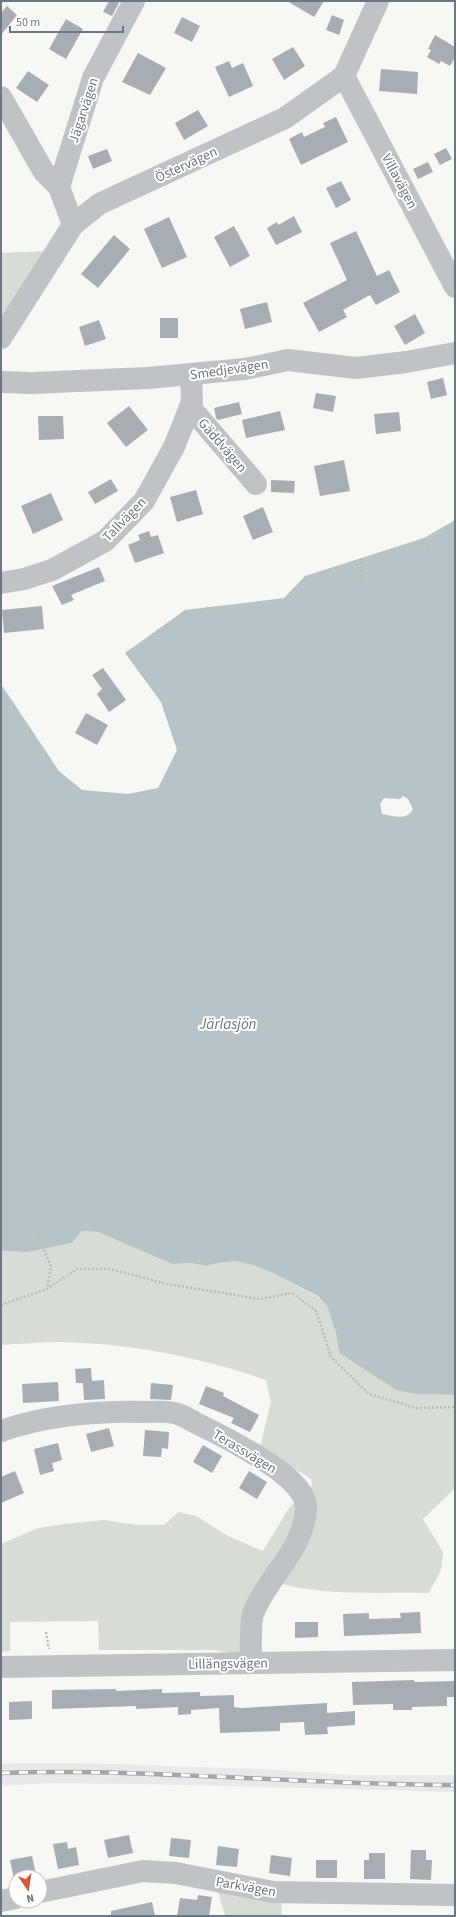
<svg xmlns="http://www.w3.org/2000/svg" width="456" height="1917" font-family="'Source Sans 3',sans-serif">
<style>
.built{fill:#e8e9e8}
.green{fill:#d7dcd4}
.water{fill:#b7c3c6;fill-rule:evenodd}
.building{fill:#a7aeb3}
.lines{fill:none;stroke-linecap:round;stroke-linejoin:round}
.path{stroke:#b9bcbe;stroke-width:2.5;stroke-dasharray:2 2;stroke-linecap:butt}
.minor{stroke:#bfc3c6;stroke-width:22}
.rail-casing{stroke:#a1a7ac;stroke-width:4.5}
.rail{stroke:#fff;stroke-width:3;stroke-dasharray:9;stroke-linecap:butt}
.labels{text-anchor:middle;stroke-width:4;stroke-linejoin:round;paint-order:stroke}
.street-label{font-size:14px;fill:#697883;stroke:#fff}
.water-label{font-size:15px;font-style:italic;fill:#64797f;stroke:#fff}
</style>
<rect width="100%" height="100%" fill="#f7f7f4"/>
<polygon class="built" points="15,1763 80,1763 258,1769 356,1775 455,1775 455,1792 142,1784 51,1783 1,1786 1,1764"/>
<g class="green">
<polygon points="48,251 1,325 1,253"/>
<path d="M82,1231L98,1232L172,1264L191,1263L206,1266L218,1263L236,1261L256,1266L273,1273L318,1297L327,1306L336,1333L339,1353L396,1390L415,1394L455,1395V1488L423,1519L443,1552L441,1570L429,1593C382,1592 328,1596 282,1584L266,1607L240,1655L215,1650H99L98,1621L10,1622V1651L1,1652V1544L38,1528L65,1524L104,1520L137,1525H164L179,1512L196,1516L228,1536L263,1551L289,1508L312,1485L311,1479L260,1447L271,1402L266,1380C200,1357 129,1343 59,1342C40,1342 20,1344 1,1345V1251L28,1252L72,1243Z"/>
<polygon points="218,1891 281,1899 282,1916 225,1916"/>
</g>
<path class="water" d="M455,520V1395L415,1394L396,1390L339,1353L336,1333L327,1306L318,1296L273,1273L256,1266L236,1261L218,1263L206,1266L191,1263L172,1264L98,1232L82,1231L72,1243L28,1252L1,1251V687H3L59,771L82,790L128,794L158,788L177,750L161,702L125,653L185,610L284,598L305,576L424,538ZM403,796L408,799L413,809C407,821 393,816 382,814L380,804L384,798L400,799Z"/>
<g class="building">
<polygon points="109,1 120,1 112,16 103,12"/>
<polygon points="287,1 324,1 314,17"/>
<polygon points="7,6 17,15 1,35 1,13"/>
<polygon points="332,15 344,20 339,35 326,30"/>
<polygon points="182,17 200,26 192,42 174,33"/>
<polygon points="66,19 83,29 66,59 49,49"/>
<polygon points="435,35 455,47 455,57 450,66 441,61 439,64 427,57 431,50 428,49"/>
<polygon points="293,47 305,66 284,80 272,59"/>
<polygon points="138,53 166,68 150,95 122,82"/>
<polygon points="229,61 232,68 243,63 253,86 229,97 215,67"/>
<polygon points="381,69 418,72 417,94 379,91"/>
<polygon points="28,71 49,85 37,102 16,88"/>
<polygon points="198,110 208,126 184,140 175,123"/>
<polygon points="336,117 348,142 301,165 289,139 302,132 304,137 325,127 323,123"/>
<polygon points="446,148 452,159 440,165 434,154"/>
<polygon points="107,149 112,161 93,169 88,156"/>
<polygon points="428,162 433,172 418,179 413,169"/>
<polygon points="341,181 351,200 336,208 326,188"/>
<polygon points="294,216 302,232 276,245 267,228 277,222 278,225"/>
<polygon points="169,217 187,257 162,268 144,229"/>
<polygon points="234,226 250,256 230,267 214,237"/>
<polygon points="356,231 377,276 389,270 400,292 376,305 370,295 343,310 347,317 319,332 303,303 347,280 330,243"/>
<polygon points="114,235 130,249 98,288 81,274"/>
<polygon points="267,302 272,322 245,329 240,309"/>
<polygon points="415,314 425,333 405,345 394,326"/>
<rect x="160" y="318" width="18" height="20"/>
<polygon points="99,320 106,339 85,346 79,327"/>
<polygon points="443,378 447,395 431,399 427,382"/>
<polygon points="316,393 336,396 333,412 313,408"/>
<polygon points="239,402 242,414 218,420 216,418 214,408"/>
<polygon points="129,406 148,430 126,447 107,423"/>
<polygon points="280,411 285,430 246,438 242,420"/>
<polygon points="399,412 401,431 376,434 374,414"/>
<polygon points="38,416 63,416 64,439 39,440"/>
<polygon points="344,460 350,491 320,496 314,466"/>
<polygon points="111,479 118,491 95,504 88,492"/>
<polygon points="271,480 295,481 294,493 271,492"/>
<polygon points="196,490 203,514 177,522 170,497"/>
<polygon points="51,493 63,520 33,534 21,506"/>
<polygon points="263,507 273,532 253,540 243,516"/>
<polygon points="149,531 151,537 158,535 164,553 135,563 128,545 140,540 138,535"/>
<polygon points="99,567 105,581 71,595 74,600 62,605 52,586"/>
<polygon points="42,606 44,629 4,633 2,610"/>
<polygon points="103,668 126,700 109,712 97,694 102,689 92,675"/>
<polygon points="86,713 108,725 97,745 75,733"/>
<polygon points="91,1368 92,1381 104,1380 105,1399 84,1400 83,1383 76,1383 75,1369"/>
<polygon points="58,1382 59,1401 23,1403 22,1384"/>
<polygon points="151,1383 173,1385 171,1400 150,1399"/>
<polygon points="206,1386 224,1393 223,1396 259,1415 250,1432 231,1423 234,1418 199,1404"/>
<polygon points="109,1428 114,1446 91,1452 86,1434"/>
<polygon points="145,1430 169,1432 168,1449 162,1448 161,1457 143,1456"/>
<polygon points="58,1443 62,1460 52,1463 54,1471 40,1475 34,1449"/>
<polygon points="203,1445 222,1456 212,1473 193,1462"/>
<polygon points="15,1471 24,1493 1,1503 1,1477"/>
<polygon points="249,1471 267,1482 257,1499 239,1488"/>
<polygon points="420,1612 421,1633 344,1636 343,1614 369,1613 369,1619 401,1618 400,1613"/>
<polygon points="295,1622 318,1622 318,1637 295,1638"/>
<polygon points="414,1680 414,1682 455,1681 455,1697 447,1697 447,1706 412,1707 412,1710 393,1710 393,1704 353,1705 352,1682"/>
<polygon points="116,1689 116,1691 162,1689 162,1693 200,1692 200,1696 234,1695 234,1707 242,1708 327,1703 327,1713 355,1711 355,1725 327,1727 328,1734 305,1735 304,1722 280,1723 280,1731 220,1733 219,1708 191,1710 191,1714 178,1715 178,1707 136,1709 136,1706 52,1709 52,1690"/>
<polygon points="32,1701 32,1719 9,1720 9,1702"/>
<polygon points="129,1835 133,1853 108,1858 104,1840"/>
<polygon points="171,1838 191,1840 189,1858 169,1856"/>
<polygon points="67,1842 68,1849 76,1847 79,1865 58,1869 53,1844"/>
<polygon points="218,1846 239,1849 237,1867 216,1865"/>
<polygon points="411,1850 426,1850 426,1860 432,1860 431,1880 410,1879"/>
<polygon points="369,1853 385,1853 385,1879 364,1879 364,1860 369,1860"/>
<polygon points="271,1855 292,1858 290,1876 269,1873"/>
<polygon points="32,1856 36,1874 16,1877 14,1879 10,1860"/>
<rect x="316" y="1860" width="21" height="18"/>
<polygon points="198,1895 212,1897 209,1916 177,1916 180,1898 197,1900"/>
<polygon points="152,1902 155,1916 111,1916 111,1911"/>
</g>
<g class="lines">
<g class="path">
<polyline points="421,539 430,552"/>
<polyline points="362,558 362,580"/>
<polyline points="207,607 212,615"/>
<polyline points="37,1231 51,1267 47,1289"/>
<polyline points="1,1305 47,1289 77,1269 110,1269 167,1284 260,1299 292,1293 316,1311 331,1357 369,1394 416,1408 455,1407"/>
<polyline points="334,1326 342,1322"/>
<polyline points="46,1632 49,1649"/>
</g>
<g class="minor">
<polyline points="344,76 455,287"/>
<polyline points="1,97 44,172 59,187"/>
<polyline points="73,225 59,187 93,78 134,1"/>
<polyline points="1,338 73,225 99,204 285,118 344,76 378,1"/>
<polyline points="1,382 31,383 148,378 245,369 288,360 356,368 406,362 455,353"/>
<polyline points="190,407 256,484"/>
<polyline points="1,583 24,579 52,570 105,541 144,501 174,447 192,402 191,374"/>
<path d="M1,1431C47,1415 96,1411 144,1412C154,1412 165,1411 174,1413C182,1414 190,1420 196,1423C221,1435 245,1448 268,1463C282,1472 308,1491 306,1510C303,1551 267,1577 253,1614C250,1624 251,1651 251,1662"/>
<polyline points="1,1667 455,1660"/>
<polyline points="40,1892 143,1871 176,1873 273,1892 455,1895"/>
<polyline points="1,1901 16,1898"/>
</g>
<g class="rail-casing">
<path id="rail" d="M1,1773C153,1768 303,1785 455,1785"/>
</g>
<use href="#rail" class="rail"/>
</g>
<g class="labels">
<g class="street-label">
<text transform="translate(83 110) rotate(-72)" y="5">Jägarvägen</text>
<text transform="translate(186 164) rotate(-25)" y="5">Östervägen</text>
<text transform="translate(400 181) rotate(62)" y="5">Villavägen</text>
<text transform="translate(229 369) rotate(-8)" y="5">Smedjevägen</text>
<text transform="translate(223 445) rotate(49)" y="5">Gäddvägen</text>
<text transform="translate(124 519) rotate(-46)" y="5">Tallvägen</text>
<text transform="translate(245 1451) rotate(31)" y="5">Terassvägen</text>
<text transform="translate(228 1663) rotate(-1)" y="5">Lillängsvägen</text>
<text transform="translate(246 1886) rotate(10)" y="5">Parkvägen</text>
</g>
<g class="water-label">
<text x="228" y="1029">Järlasjön</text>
</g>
</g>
<rect width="456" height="1917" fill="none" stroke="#697883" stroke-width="4"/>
<g transform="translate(28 1889) rotate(167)"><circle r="19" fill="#ffffff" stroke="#c3c9cd"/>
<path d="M0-3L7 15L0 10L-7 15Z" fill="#d45638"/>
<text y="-6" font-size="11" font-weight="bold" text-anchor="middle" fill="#697883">N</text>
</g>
<path d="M10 26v6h113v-6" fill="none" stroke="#697883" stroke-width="2"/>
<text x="16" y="26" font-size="12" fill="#697883" stroke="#ffffff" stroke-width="3" paint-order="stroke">50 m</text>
</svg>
